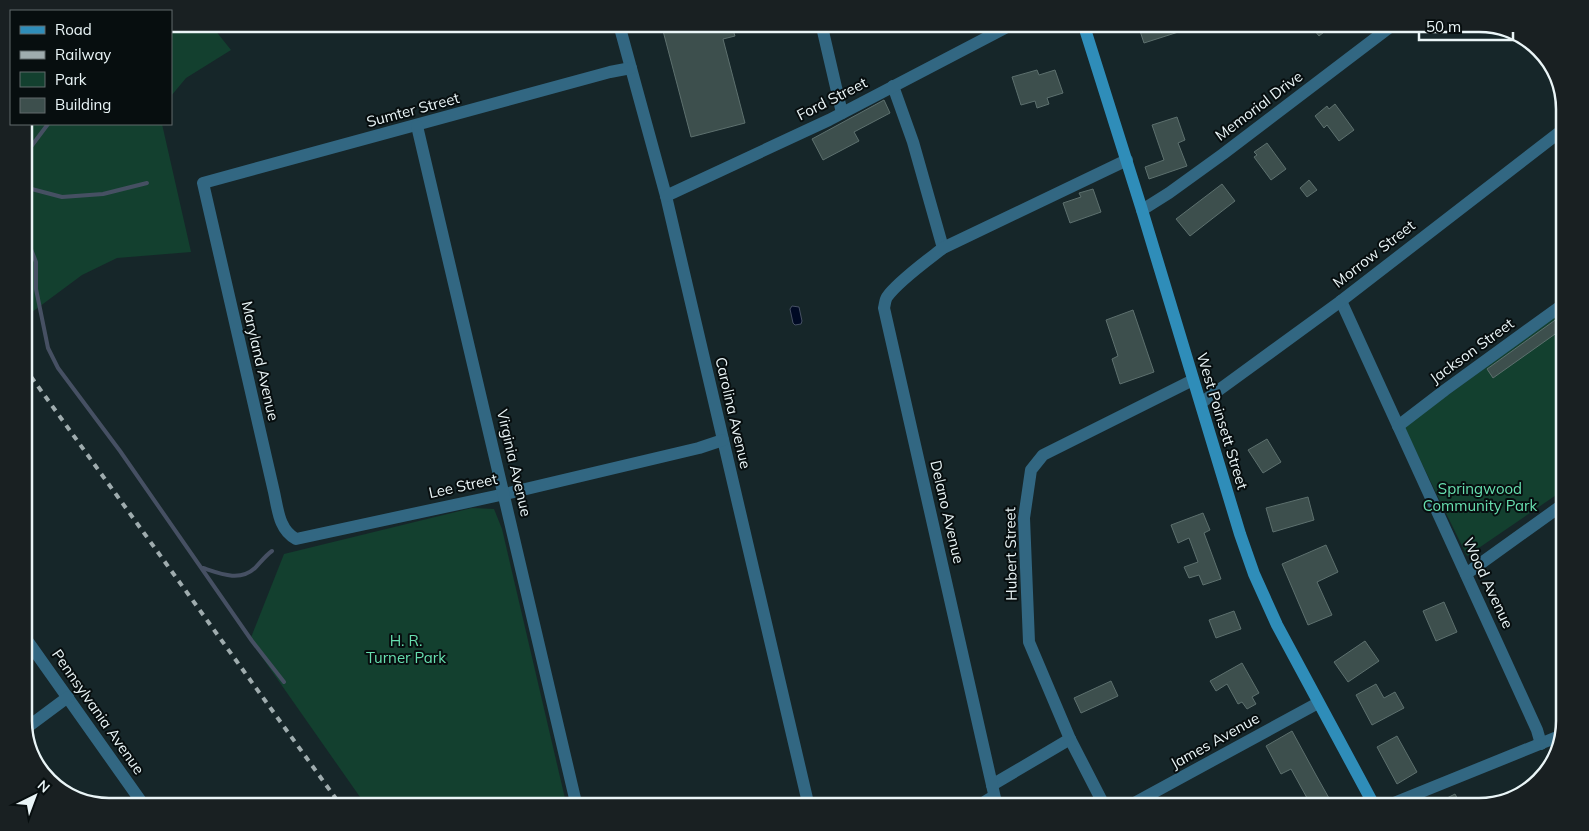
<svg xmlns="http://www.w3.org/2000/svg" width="1589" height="831" font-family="Mulish,sans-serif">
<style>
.green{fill:#13402f}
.water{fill:#000a24;stroke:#465063}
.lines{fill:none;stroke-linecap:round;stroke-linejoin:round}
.stream{stroke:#465063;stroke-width:4}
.building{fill:#3d4f4d;stroke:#5d706e}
.street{stroke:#326782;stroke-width:12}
.secondary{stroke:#2f8db9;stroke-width:12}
.rail{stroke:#9facae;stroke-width:4;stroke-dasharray:6 6;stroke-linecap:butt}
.labels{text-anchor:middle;stroke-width:4;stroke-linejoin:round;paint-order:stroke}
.street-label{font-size:15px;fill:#eaf5f7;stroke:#070e0f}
.park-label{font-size:15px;fill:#67dfaf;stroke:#070e0f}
.rim{fill:none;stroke:#eaf5f7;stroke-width:2.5}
</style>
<rect width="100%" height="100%" fill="#162629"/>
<g class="green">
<polygon points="171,30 215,30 231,50 186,78 171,96"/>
<polygon points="24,124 162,124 191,252 117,258 82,275 24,318"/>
<polygon points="1565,310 1565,489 1467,556 1404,427"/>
<polygon points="472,508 494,509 502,529 567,807 367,807 250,640 284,554"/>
</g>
<polygon class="water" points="792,306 799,307 802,321 801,324 795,325 793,323 790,309"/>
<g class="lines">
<g class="stream">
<polyline points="24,156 48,124"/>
<polyline points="24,187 62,197 103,194 147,183"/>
<polyline points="24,237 27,239 36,262 36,289 48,348 58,368 120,451 252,641 284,682"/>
<path d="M203,568C221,574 240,582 255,568C261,562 265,556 272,551"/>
</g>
</g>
<g class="building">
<polygon points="1320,24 1334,24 1319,36 1310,25"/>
<polygon points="1138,25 1193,25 1194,27 1144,43"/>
<polygon points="662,27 732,27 735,36 723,39 745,123 691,137"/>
<polygon points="1037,70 1039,75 1055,70 1063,93 1047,98 1049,104 1037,108 1035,101 1021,105 1012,77"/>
<polygon points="884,100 890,113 854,132 859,141 823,160 812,139"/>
<polygon points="1335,104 1354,130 1339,141 1327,125 1324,128 1315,116 1327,106 1329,109"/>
<polygon points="1177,117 1185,140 1178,143 1187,166 1149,179 1145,167 1164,160 1152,125"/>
<polygon points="1267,143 1286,169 1271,180 1254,157 1257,155 1254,152"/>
<polygon points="1309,180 1317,190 1307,197 1300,188"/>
<polygon points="1222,184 1235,201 1190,236 1176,219"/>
<polygon points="1093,189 1101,212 1070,223 1063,203 1081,197 1079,193"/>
<polygon points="1133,310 1154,372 1120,384 1112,359 1118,356 1106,320"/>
<polygon points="1565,313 1565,327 1493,378 1487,369"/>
<polygon points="1267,439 1281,462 1263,473 1248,450"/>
<polygon points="1308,497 1314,520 1273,532 1266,508"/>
<polygon points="1203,513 1210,530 1204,533 1221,579 1203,585 1199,575 1189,578 1184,567 1198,562 1189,538 1178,543 1171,525"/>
<polygon points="1326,545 1338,572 1317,582 1332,615 1308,625 1282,564"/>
<polygon points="1444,602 1457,632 1436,641 1423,611"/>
<polygon points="1234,611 1241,629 1216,638 1209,620"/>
<polygon points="1365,641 1379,661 1348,682 1334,662"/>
<polygon points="1242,663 1259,693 1252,697 1256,704 1247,709 1242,702 1238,704 1227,684 1216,691 1210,681"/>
<polygon points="1111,681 1118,696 1081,713 1074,698"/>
<polygon points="1376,684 1384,698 1395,692 1404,708 1372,725 1356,695"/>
<polygon points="1292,731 1316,775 1334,807 1312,807 1291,769 1281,774 1266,746"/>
<polygon points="1397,736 1417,772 1397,784 1377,747"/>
<polygon points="1455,794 1462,807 1429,807"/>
</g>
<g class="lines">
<g class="street">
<polyline points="822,27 842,113"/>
<polyline points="620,28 666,196 809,807"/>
<path d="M631,68L610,72L203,183L274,492C278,510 279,530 296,539L505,494L699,448L723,440"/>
<polyline points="893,86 913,142 943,248"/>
<polyline points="417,126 577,807"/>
<polyline points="666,196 829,120 1009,26"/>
<polyline points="1142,210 1169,193 1223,154 1394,24"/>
<polyline points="1341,301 1537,730 1541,744"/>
<polyline points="1201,403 1341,301 1565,128"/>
<polyline points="1398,426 1445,390 1565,303"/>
<polyline points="1466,574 1565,503"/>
<polyline points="24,636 145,807"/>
<polyline points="25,729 68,697"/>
<polyline points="992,785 1070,739"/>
<polyline points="976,807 994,796"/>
<path d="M997,807L884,308C885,304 885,300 887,297C897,282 929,259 943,248L1127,160"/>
<polyline points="1105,807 1070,739 1029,642 1024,518 1031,470 1043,455 1193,380"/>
<polyline points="1127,807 1318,703"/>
<polyline points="1384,807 1562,735"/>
</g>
<polyline class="secondary" points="1084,26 1142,210 1240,534 1254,574 1277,625 1375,807"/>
<polyline class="rail" points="24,367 342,807"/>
</g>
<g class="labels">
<g class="street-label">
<text transform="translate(832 99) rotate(-27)" y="5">Ford Street</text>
<text transform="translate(1259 106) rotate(-37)" y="5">Memorial Drive</text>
<text transform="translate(413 110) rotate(-15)" y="5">Sumter Street</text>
<text transform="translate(1374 254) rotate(-38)" y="5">Morrow Street</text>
<text transform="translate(1472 351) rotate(-36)" y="5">Jackson Street</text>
<text transform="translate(260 361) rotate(77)" y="5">Maryland Avenue</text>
<text transform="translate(733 413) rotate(77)" y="5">Carolina Avenue</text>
<text transform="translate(1222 421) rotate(73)" y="5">West Poinsett Street</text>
<text transform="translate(514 463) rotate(77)" y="5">Virginia Avenue</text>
<text transform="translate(463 486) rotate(-12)" y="5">Lee Street</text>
<text transform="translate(947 512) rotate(77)" y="5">Delano Avenue</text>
<text transform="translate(1011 554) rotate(-91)" y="5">Hubert Street</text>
<text transform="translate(1488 583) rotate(65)" y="5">Wood Avenue</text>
<text transform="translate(98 712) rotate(55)" y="5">Pennsylvania Avenue</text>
<text transform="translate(1215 741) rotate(-29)" y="5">James Avenue</text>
</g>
<g class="park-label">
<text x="1480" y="494">Springwood<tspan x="1480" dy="17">Community Park</tspan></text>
<text x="406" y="646">H. R.<tspan x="406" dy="17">Turner Park</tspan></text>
</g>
</g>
<path d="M0 0H1589V831H0ZM109 32H1479A77 77 0 0 1 1556 109V721A77 77 0 0 1 1479 798H109A77 77 0 0 1 32 721V109A77 77 0 0 1 109 32Z" fill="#192022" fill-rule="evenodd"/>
<path class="rim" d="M109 32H1479A77 77 0 0 1 1556 109V721A77 77 0 0 1 1479 798H109A77 77 0 0 1 32 721V109A77 77 0 0 1 109 32Z"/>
<rect x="10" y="10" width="162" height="115" fill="#070e0f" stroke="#626a6c"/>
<rect x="20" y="26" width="25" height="8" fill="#2f8db9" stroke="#626a6c"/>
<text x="55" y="35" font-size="15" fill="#eaf5f7">Road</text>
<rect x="20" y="51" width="25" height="8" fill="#9facae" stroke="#626a6c"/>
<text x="55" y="60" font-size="15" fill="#eaf5f7">Railway</text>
<rect x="20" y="72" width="25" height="15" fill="#13402f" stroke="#626a6c"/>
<text x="55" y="85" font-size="15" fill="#eaf5f7">Park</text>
<rect x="20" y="98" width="25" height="15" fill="#3d4f4d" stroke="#626a6c"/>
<text x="55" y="110" font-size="15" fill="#eaf5f7">Building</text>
<g transform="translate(35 796) rotate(42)" stroke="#070e0f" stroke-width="4" paint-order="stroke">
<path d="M0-4L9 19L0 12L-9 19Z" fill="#eaf5f7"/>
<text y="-8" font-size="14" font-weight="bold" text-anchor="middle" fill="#eaf5f7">N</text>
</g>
<path d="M1419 32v8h94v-8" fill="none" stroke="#eaf5f7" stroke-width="2.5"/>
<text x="1426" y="32" font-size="15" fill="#eaf5f7" stroke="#070e0f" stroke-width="4" paint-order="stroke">50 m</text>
</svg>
